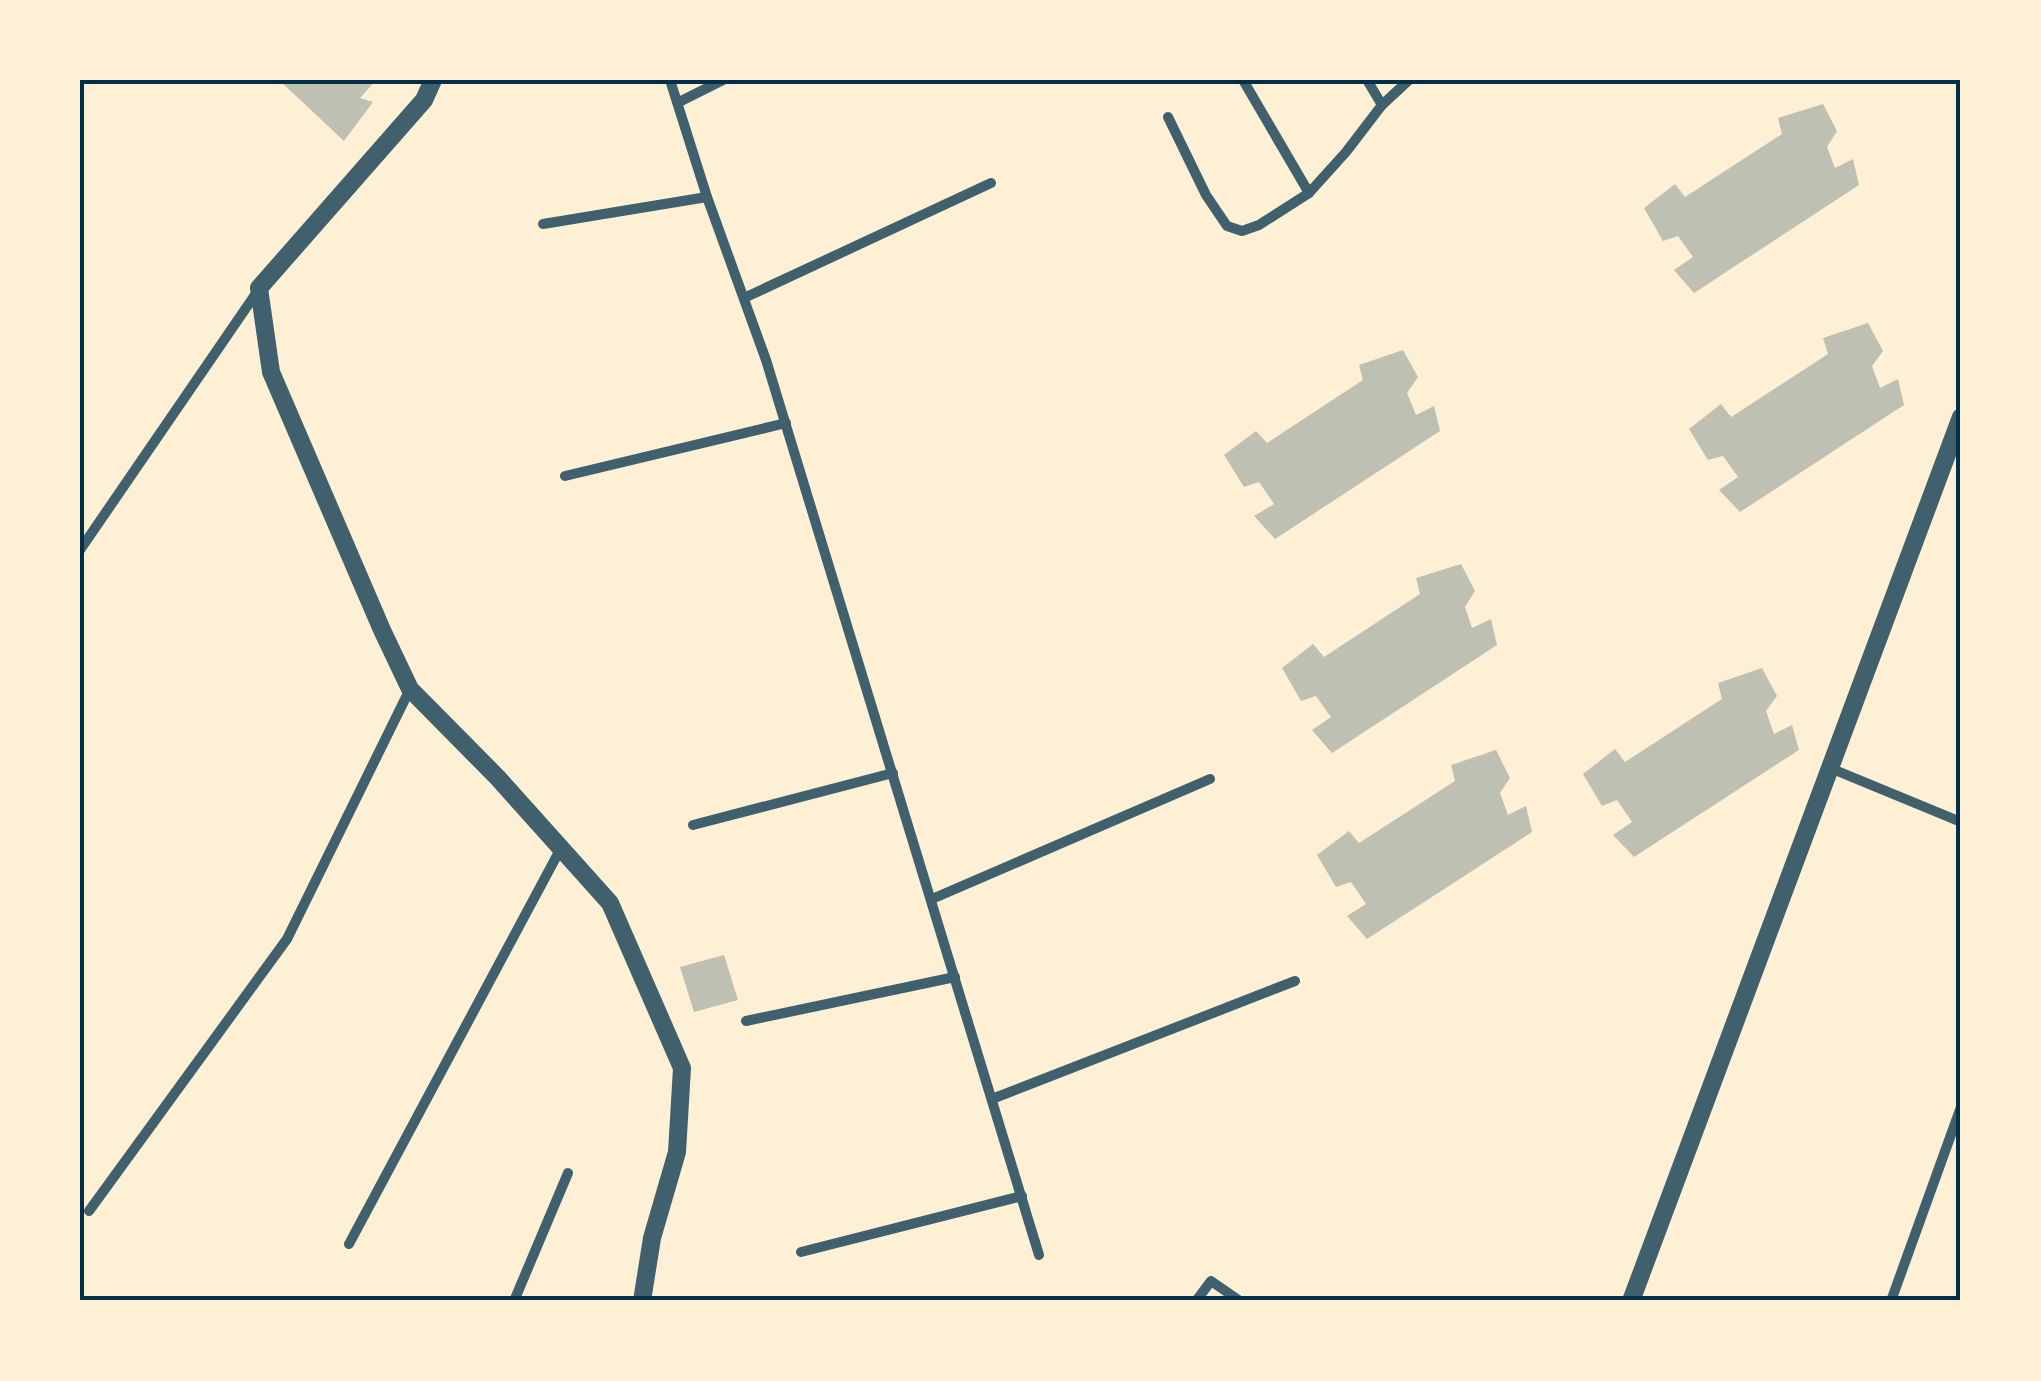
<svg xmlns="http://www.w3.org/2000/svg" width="2041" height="1381" font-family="'Asap Condensed',sans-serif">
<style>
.building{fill:#bec0b2}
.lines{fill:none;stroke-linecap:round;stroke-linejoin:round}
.minor{stroke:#3f606c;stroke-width:10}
.tertiary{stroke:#3f606c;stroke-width:18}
.neatline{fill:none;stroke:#003049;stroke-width:4}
</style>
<rect width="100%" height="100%" fill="#fdf0d5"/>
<g class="building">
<polygon points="279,80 376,80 360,98 373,102 344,141"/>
<polygon points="1823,104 1837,131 1827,147 1835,168 1853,159 1859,185 1694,293 1674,270 1693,257 1678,236 1663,241 1644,208 1675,184 1685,197 1782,134 1778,118"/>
<polygon points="1868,323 1883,351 1872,366 1880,388 1898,379 1904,405 1740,512 1719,490 1738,477 1723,456 1708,460 1689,429 1721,404 1731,417 1828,354 1823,338"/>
<polygon points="1403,350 1418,377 1407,393 1416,415 1434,406 1440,431 1275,539 1254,516 1274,504 1259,482 1244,487 1224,455 1256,431 1267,443 1363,380 1359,365"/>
<polygon points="1461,564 1475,591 1465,607 1472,628 1491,619 1497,645 1332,753 1312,730 1331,717 1316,696 1301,701 1282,668 1313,644 1324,657 1420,594 1416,578"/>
<polygon points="1762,668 1777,696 1766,711 1774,734 1792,725 1799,750 1634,857 1613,835 1632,822 1617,800 1602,806 1583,774 1615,749 1625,762 1722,699 1718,683"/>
<polygon points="1496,750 1510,778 1500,793 1508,815 1526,806 1532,832 1367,939 1347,916 1366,904 1351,882 1336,887 1317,855 1349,831 1359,843 1455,781 1451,765"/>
<polygon points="724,955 738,1000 694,1012 680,967"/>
</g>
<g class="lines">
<g class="minor">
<polyline points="670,80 707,197 766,360 1039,1255"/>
<polyline points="1243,80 1309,193"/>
<polyline points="1367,80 1382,105"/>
<polyline points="679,102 723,80"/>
<polyline points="1168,117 1206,195 1227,226 1242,231 1259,225 1309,193 1346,152 1382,105 1409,80"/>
<polyline points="543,224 707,197"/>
<polyline points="744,298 991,183"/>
<polyline points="565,476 786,423"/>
<polyline points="80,550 259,289"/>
<polyline points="1830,768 1961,822"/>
<polyline points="693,825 893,773"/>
<polyline points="932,899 1210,779"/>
<polyline points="746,1021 955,977"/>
<polyline points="992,1099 1295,981"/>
<polyline points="89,1211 287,939 410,689"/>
<polyline points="349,1244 561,848"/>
<polyline points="801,1252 1022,1196"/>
<polyline points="514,1301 568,1173"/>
<polyline points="1196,1301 1211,1281 1240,1301"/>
<polyline points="1891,1301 1961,1107"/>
</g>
<g class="tertiary">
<polyline points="433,80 424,100 259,288 271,372 382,630 410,689 498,778 610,903 682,1068 677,1152 652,1238 642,1301"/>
<polyline points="1631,1301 1961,417"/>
</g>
</g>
<rect width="2041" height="1381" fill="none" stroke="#fdf0d5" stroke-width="165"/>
<rect x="82" y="82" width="1876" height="1216" class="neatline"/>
</svg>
